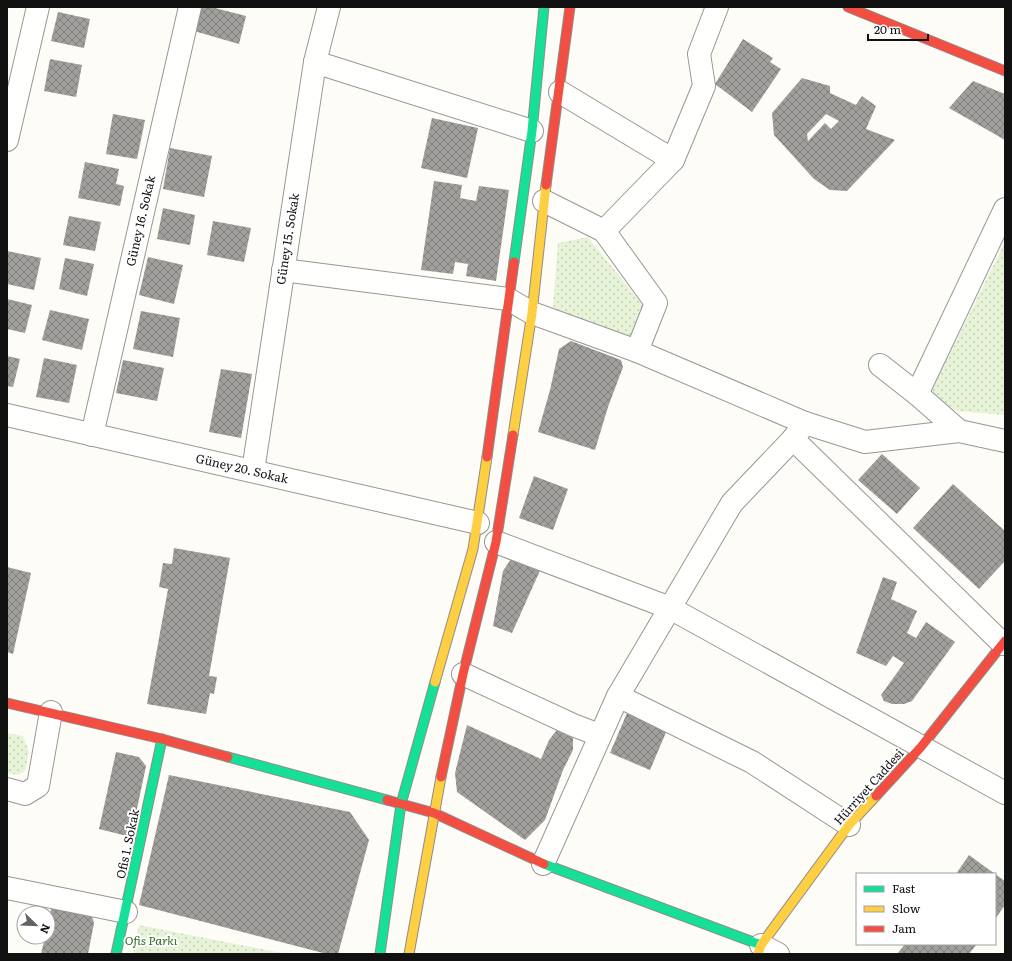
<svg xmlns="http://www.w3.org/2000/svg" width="1012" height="961" font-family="Literata,serif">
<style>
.grass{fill:url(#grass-dots)}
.building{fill:url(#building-cross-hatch);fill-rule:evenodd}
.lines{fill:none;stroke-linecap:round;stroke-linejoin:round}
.street-casing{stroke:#979795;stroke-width:24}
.fast-casing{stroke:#8e8d8b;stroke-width:11}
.slow-casing{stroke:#8e8d8b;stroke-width:11}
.jam-casing{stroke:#8e8d8b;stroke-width:11}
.street{stroke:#fffffe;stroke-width:22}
.fast{stroke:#16e098;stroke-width:9}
.slow{stroke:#ffcf43;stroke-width:9}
.jam{stroke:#f24e42;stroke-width:9}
.labels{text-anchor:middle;stroke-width:4;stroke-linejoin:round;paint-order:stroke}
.street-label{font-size:12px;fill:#111;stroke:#fff}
.park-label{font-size:12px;font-style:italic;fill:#2f6b1f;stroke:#fff}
</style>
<defs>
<pattern id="grass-dots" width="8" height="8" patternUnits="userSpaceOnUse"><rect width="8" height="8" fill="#e7f3d7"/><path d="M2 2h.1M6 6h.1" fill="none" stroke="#c5cfb8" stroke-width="1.8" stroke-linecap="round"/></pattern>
<pattern id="building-cross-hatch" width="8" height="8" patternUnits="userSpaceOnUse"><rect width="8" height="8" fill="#a19f9c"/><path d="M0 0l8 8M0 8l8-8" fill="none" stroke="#82807e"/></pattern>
</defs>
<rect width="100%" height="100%" fill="#fdfcf7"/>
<g class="grass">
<polygon points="588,237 649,313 631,338 564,316 553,307 558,243"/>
<polygon points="1005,242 1005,415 957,411 930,394"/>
<polygon points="7,733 23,736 29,752 25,771 18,775 7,773"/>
<polygon points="139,925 287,954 133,954"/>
</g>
<g class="building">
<polygon points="201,7 211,7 246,16 239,44 194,31"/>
<polygon points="58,12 90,19 84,48 51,41"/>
<polygon points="743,39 773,58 770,62 781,69 752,112 715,84"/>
<polygon points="50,59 82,65 76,97 44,91"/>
<path d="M802,78L830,86V93L856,105L862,96L876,106L866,129L895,140L847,191L830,190L814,179L774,135L772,113ZM826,114L839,121L831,129L825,123L808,141L807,134Z"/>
<polygon points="973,81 1005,94 1005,140 949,108"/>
<polygon points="113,114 145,120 137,159 106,154"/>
<polygon points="432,118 478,128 467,178 421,168"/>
<polygon points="170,148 212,156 204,197 163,189"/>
<polygon points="85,162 119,169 116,184 124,186 120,206 78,198"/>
<polygon points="434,181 462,185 460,198 476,201 479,186 509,190 496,281 466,276 468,264 455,262 453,274 421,270"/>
<polygon points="163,208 195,215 190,245 157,239"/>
<polygon points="69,216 101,222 95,251 63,245"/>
<polygon points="213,221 251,228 244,262 207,255"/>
<polygon points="7,251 41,258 34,290 7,284"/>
<polygon points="148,257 183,265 174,304 139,295"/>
<polygon points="65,258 94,264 87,296 59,289"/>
<polygon points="7,299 32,305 25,333 7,329"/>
<polygon points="50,310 89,319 82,350 42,340"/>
<polygon points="141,311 180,318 173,357 133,349"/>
<polygon points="571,341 621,360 623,367 608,407 595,450 538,432 550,390 559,349"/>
<polygon points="7,356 20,359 13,387 7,386"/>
<polygon points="44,358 77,365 69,403 36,397"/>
<polygon points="123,360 164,368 157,401 116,393"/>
<polygon points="221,369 252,374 241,438 209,432"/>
<polygon points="882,454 920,488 897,514 858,480"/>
<polygon points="534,476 568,489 553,530 519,518"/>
<polygon points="953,484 1005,531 1005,561 979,589 913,528"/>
<polygon points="174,548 230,558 209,676 217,677 214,694 210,693 206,714 147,704 168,589 159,587 163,563 172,564"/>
<polygon points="511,559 542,566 512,633 493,626 503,571"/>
<polygon points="7,567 31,573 13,654 7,652"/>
<polygon points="883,577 897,582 891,599 917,611 907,633 916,638 926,622 955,642 912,701 904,704 892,704 884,701 881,695 904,663 893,656 886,666 856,653"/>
<polygon points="627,713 667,730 650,770 610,753"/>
<polygon points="467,725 541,759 549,740 557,730 573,738 573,750 563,770 545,820 525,840 457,792 455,773"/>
<polygon points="116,752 139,757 146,766 131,837 99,829"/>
<polygon points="169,775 350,812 369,840 338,954 327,954 139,905"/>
<polygon points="969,855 995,874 956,874"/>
<polygon points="995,874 1005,881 1005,905 995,919"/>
<polygon points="52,904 92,916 94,923 88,954 41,954 45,937 48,937 48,924"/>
<polygon points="905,944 977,944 969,954 897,954"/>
</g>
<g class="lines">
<g class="street-casing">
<g id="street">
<polyline points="315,62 532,131"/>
<polyline points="560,92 673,160"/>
<polyline points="7,140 38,7"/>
<polyline points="544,201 604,231 656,303 637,351"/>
<polyline points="604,231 673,160 704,86 699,54 717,7"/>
<polyline points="283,270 508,299 532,313 637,351 805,423 865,442 959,431 1005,441"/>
<polyline points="880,365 917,394"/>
<polyline points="7,415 478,523"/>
<polyline points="959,431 917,394 1005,209"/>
<polyline points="92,435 190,7"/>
<polyline points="793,439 1003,644"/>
<polyline points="253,471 315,62 329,7"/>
<polyline points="496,542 670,608 1005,793"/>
<polyline points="463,674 573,725 599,735"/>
<polyline points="618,696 752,762 849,825"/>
<polyline points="7,789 25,794 38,786 51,712"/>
<polyline points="543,864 618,696 732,503 793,439 805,423"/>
<polyline points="7,888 126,912"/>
<polyline points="761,945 778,954"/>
</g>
</g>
<g class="fast-casing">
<g id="fast">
<polyline points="514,262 532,131 544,7"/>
<polyline points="228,757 387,800"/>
<polyline points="544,864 761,945"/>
<polyline points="116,954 162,739"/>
<polyline points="380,954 401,804 435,682"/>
</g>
</g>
<g class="slow-casing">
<g id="slow">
<polyline points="513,435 532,313 546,185"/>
<polyline points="435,682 473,549 487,457"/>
<polyline points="409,954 441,777"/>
<polyline points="758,954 761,945 849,825 876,796"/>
</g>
</g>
<g class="jam-casing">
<g id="jam">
<polyline points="848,7 1005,71"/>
<polyline points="546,185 570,7"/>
<polyline points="487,457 514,262"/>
<polyline points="7,703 162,739 228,757"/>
<polyline points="441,777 463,674 496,542 513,435"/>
<polyline points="876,796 921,747 1005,641"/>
<polyline points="387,800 434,813 544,864"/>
</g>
</g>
<use href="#street" class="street"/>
<use href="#fast" class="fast"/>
<use href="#slow" class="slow"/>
<use href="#jam" class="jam"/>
</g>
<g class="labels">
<g class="street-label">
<text transform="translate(141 221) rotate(-77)" y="4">Güney 16. Sokak</text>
<text transform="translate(288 239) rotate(-81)" y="4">Güney 15. Sokak</text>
<text transform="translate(242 469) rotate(13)" y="4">Güney 20. Sokak</text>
<text transform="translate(869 787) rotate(-48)" y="4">Hürriyet Caddesi</text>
<text transform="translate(128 844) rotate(-78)" y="4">Ofis 1. Sokak</text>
</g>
<g class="park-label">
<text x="151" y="945">Ofis Parkı</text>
</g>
</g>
<rect width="1012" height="961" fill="none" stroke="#111111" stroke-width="16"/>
<rect x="856" y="873" width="140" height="72" fill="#ffffff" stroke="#a0a0a0"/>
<rect x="864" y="886" width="20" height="6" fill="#16e098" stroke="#a0a0a0"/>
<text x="892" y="893" font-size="12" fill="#111111">Fast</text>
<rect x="864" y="906" width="20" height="6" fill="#ffcf43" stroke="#a0a0a0"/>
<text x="892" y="913" font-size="12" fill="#111111">Slow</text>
<rect x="864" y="926" width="20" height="6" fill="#f24e42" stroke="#a0a0a0"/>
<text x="892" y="933" font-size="12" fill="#111111">Jam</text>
<g transform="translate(36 925) rotate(113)"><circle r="19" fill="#ffffff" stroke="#a0a0a0"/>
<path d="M0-3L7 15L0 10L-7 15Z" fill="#646362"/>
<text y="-6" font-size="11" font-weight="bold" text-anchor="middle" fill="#111111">N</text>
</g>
<path d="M868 34v6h60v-6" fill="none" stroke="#111111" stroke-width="2"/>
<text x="874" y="34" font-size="12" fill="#111111" stroke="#ffffff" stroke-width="3" paint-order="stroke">20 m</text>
</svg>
